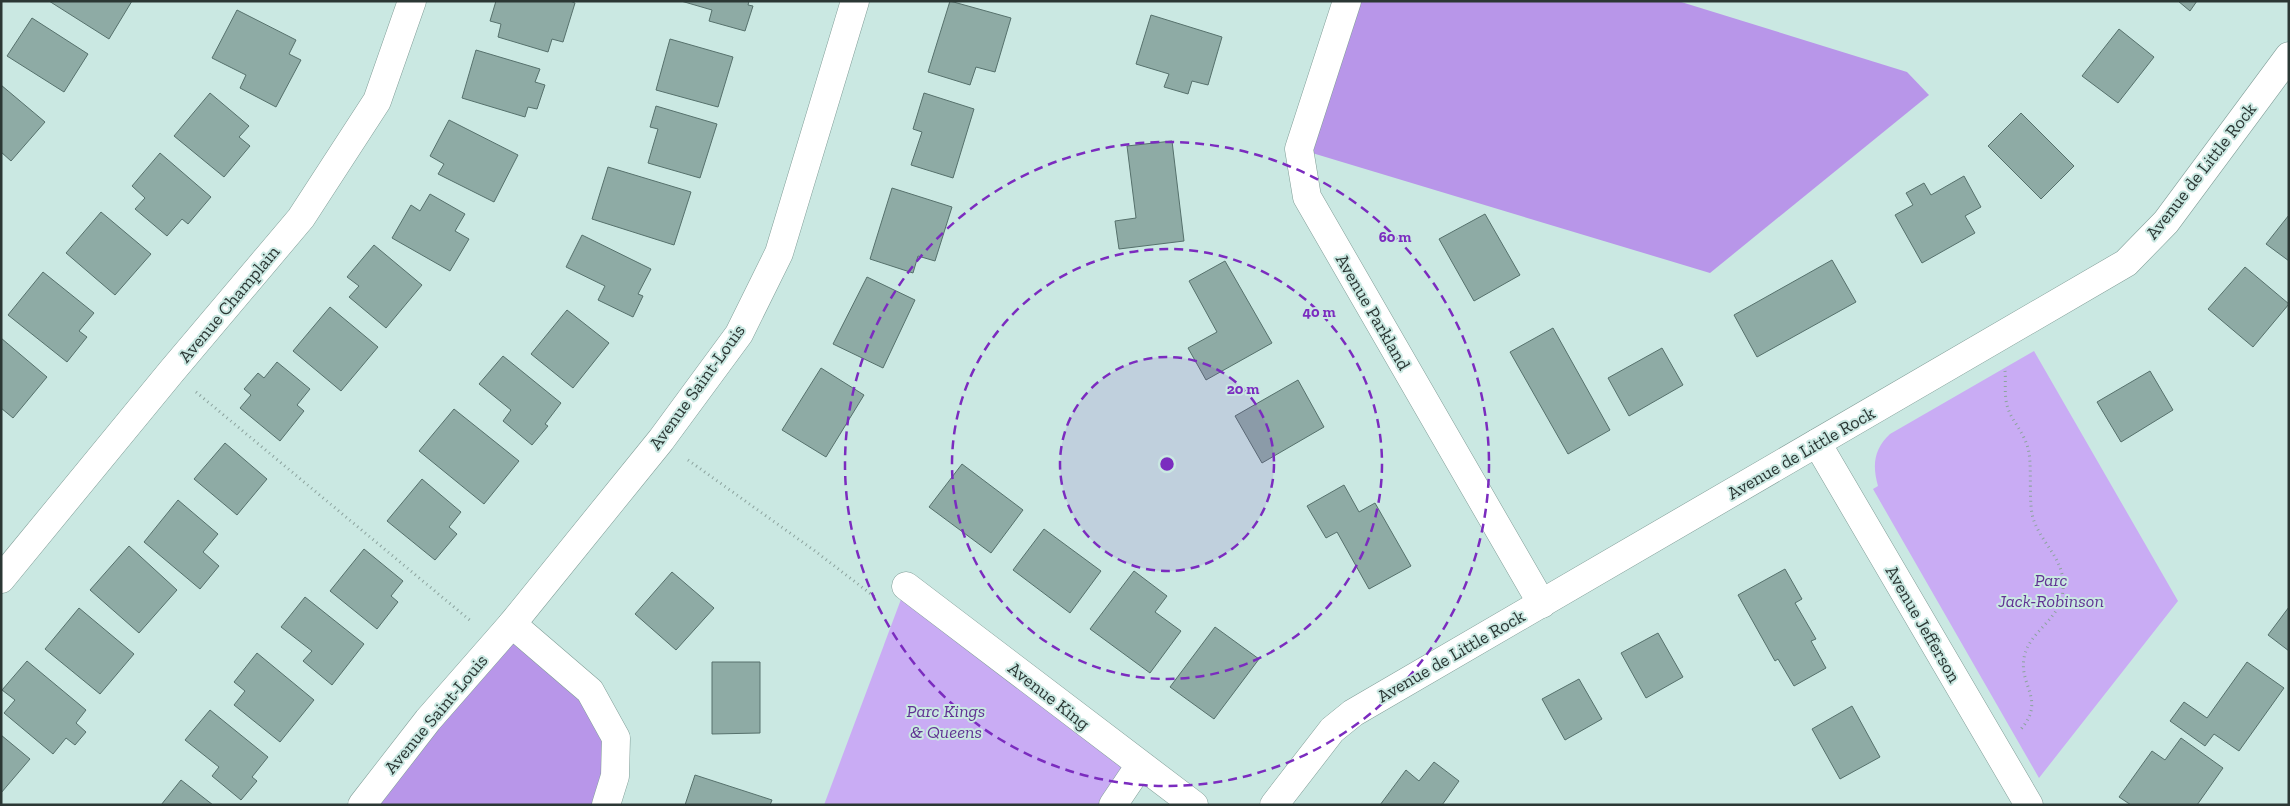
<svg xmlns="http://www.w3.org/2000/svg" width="2290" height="806" font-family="'Zilla Slab',serif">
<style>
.green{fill:#c9acf4}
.forest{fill:#b896e9}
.building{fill:#8eaba5;stroke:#56716c}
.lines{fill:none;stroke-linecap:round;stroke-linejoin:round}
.minor-casing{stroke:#819e98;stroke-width:29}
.tertiary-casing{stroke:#819e98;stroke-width:29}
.path{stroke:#8ca39e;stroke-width:3;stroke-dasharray:1 4;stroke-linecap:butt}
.minor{stroke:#fff;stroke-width:28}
.tertiary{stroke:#fff;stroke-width:28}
.ring{fill:none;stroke:#7b2cbf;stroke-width:2.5;stroke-dasharray:9 6}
.labels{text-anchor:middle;stroke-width:4;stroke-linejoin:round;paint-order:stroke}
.street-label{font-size:18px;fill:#2b3734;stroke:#cae8e2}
.park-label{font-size:18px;font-style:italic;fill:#613393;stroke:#cae8e2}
.centre{fill:#7b2cbf;stroke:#cae8e2;stroke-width:2.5}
.ring-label{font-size:15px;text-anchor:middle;font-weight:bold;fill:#7b2cbf;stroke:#cae8e2;stroke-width:4;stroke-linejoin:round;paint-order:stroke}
</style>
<rect width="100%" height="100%" fill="#cae8e2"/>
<g class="green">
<path d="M2034,351L2178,601L2039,778L1873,489L1878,486C1872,465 1874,449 1890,434Z"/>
<polygon points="906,586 1140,765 1113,805 824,805"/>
</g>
<g class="forest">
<polygon points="1353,1 1678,1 1907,72 1929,95 1710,273 1299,149"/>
<polygon points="512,624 616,738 606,805 364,805"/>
</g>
<g class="building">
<polygon points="49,1 132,1 109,39"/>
<polygon points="496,1 570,1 575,3 563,42 552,39 548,52 498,37 501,24 490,21"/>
<polygon points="681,1 749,1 748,5 753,6 745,31 709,21 712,10"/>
<polygon points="950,1 1011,18 995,72 976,67 970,85 928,72"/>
<polygon points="2178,1 2197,1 2190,11"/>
<polygon points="237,10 296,40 289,54 301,60 276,107 240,88 246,75 212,58"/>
<polygon points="1151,15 1222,37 1208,85 1192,81 1188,94 1164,87 1169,74 1136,64"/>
<polygon points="32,18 88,54 64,92 7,56"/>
<polygon points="2119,29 2154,57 2118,103 2082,76"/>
<polygon points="670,39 733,57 718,107 656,90"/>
<polygon points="476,50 540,69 535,82 545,85 537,109 528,107 525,117 462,98"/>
<polygon points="1,85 45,122 11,161 1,152"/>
<polygon points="210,93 249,126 239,137 250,146 224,177 174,136"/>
<polygon points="924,93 974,109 953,178 911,165 922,132 913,129"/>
<polygon points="656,106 717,124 700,178 648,163 658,129 650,127"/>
<polygon points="2021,113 2074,166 2041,199 1988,146"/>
<polygon points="449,120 518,155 494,202 438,174 444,164 430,156"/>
<polygon points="1172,141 1184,241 1119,249 1115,221 1136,218 1127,146"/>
<polygon points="160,153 211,197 188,224 182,219 167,236 135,209 145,198 132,186"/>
<polygon points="608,167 691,192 674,245 592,219"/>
<polygon points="1964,176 1981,207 1965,216 1975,233 1922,263 1895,215 1913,205 1906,193 1924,183 1931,195"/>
<polygon points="892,188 952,207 935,261 918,256 913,273 870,259"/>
<polygon points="430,194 465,214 455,231 469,239 450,271 392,238 411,205 420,211"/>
<polygon points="101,212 151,254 115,295 66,253"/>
<polygon points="1485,214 1520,275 1474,301 1439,239"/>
<polygon points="2289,215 2289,261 2266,244"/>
<polygon points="582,235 651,269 638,294 643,296 633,317 598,300 605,286 566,267"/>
<polygon points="374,245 422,285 386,328 349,297 359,286 347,277"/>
<polygon points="1832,260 1856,302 1757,357 1734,315"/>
<polygon points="1225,261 1272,343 1206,380 1188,348 1217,332 1189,281"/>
<polygon points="2245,267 2289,304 2253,347 2208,309"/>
<polygon points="43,272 94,313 79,331 87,337 67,362 8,315"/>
<polygon points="867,277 915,300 883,368 833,344"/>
<polygon points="330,307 378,347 341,391 293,351"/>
<polygon points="567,310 609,343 573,388 531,354"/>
<polygon points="1553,328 1610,430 1568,454 1510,352"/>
<polygon points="1,338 47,377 13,418 1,408"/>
<polygon points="1662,348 1683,385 1629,416 1608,378"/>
<polygon points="503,356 561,403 545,424 548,426 532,445 503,421 511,410 479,384"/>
<polygon points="277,362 310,389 297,405 304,411 280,441 240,408 251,395 244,389 258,373 264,378"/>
<polygon points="821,368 864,395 826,457 782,430"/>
<polygon points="2150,371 2173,410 2121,442 2097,402"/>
<polygon points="1298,380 1324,427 1262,463 1235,416"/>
<polygon points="454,409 519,461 484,504 419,451"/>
<polygon points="225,443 267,479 237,515 194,479"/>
<polygon points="962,464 1023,510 991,553 929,507"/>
<polygon points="422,479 461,512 449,527 457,534 435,560 387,521"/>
<polygon points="1344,485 1359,512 1375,503 1411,566 1369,589 1337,532 1326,538 1307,506"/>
<polygon points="178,500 218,534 203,552 219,566 200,589 144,542"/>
<polygon points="1044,529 1101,571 1070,613 1013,570"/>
<polygon points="129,546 177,590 139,633 90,590"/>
<polygon points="364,549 403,581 391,596 398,602 377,629 330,591"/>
<polygon points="1785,569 1802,599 1795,603 1816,639 1811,641 1826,668 1794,686 1778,659 1775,661 1738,595"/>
<polygon points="1134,571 1167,596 1155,612 1181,631 1150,673 1090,629"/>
<polygon points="672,572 714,608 676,650 635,614"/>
<polygon points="305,597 364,644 332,685 303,661 312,651 281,627"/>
<polygon points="2289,607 2289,651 2268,635"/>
<polygon points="79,608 134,654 100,694 45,649"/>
<polygon points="1215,627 1259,659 1214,719 1170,687"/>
<polygon points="1658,633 1683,677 1646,698 1621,653"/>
<polygon points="257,653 314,700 280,742 234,705 245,691 234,682"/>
<polygon points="27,661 86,710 76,723 86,732 75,745 66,738 53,754 4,713 15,700 2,690"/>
<polygon points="712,662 760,662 760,733 712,734"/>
<polygon points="2247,662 2284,688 2239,751 2214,734 2205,746 2170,721 2184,702 2207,718"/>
<polygon points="1579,679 1602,719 1565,740 1542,699"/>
<polygon points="1852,706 1880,757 1840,779 1812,729"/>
<polygon points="210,710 268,757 252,777 257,781 241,800 212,776 219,767 185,740"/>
<polygon points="1,735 30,759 1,793"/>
<polygon points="2181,738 2223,768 2197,805 2131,805 2119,797 2152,751 2165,760"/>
<polygon points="1434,762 1459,781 1442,805 1380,805 1406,770 1419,781"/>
<polygon points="695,775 772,800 770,805 685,805"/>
<polygon points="181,780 213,805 161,805"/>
</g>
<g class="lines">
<g class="minor-casing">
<g id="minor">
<polyline points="1347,1 1299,149 1307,197 1542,604"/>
<polyline points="1817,443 2029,805"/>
<polyline points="1,579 171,372 301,218 377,101 412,1"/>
<polyline points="906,586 1194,805"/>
<polyline points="512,624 590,691 616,738 615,776 606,805"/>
<polyline points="1113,805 1140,765"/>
<polyline points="1274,805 1332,730 1353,713 2126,263 2166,222 2289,56"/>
</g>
</g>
<g class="tertiary-casing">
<polyline id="tertiary" points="362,805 428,720 512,624 661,440 739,334 779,253 855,1"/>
</g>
<g class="path">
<path d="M2005,371C2006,381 2004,394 2007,405C2010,420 2026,433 2029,453C2032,470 2028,507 2034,521C2044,548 2069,562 2062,597C2056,622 2028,633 2024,658C2019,686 2046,700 2021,729"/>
<polyline points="196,392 472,622"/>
<polyline points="688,460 815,551 876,598"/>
</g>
<use href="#minor" class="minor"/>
<use href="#tertiary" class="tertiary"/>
</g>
<circle cx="1167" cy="464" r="107" fill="#7b2cbf" fill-opacity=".12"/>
<g class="ring">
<circle cx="1167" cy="464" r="107"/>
<circle cx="1167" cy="464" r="215"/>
<circle cx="1167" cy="464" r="322"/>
</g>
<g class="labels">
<g class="street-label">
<text transform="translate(2201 171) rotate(-52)" y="6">Avenue de Little Rock</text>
<text transform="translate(229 304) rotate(-50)" y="6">Avenue Champlain</text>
<text transform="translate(1373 312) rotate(60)" y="6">Avenue Parkland</text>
<text transform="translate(697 387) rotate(-54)" y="6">Avenue Saint-Louis</text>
<text transform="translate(1801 453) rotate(-30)" y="6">Avenue de Little Rock</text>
<text transform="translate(1923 624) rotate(60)" y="6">Avenue Jefferson</text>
<text transform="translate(1451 656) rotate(-30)" y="6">Avenue de Little Rock</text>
<text transform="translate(1049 696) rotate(38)" y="6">Avenue King</text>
<text transform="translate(436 714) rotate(-50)" y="6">Avenue Saint-Louis</text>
</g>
<g class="park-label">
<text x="2051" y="586">Parc<tspan x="2051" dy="21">Jack-Robinson</tspan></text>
<text x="946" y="717">Parc Kings<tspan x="946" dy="21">&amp; Queens</tspan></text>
</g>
</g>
<circle cx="1167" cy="464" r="8" class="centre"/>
<g class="ring-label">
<text x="1395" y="242">60 m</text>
<text x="1319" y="317">40 m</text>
<text x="1243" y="394">20 m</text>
</g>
<rect width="2290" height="806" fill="none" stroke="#2b3734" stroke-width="5"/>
</svg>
